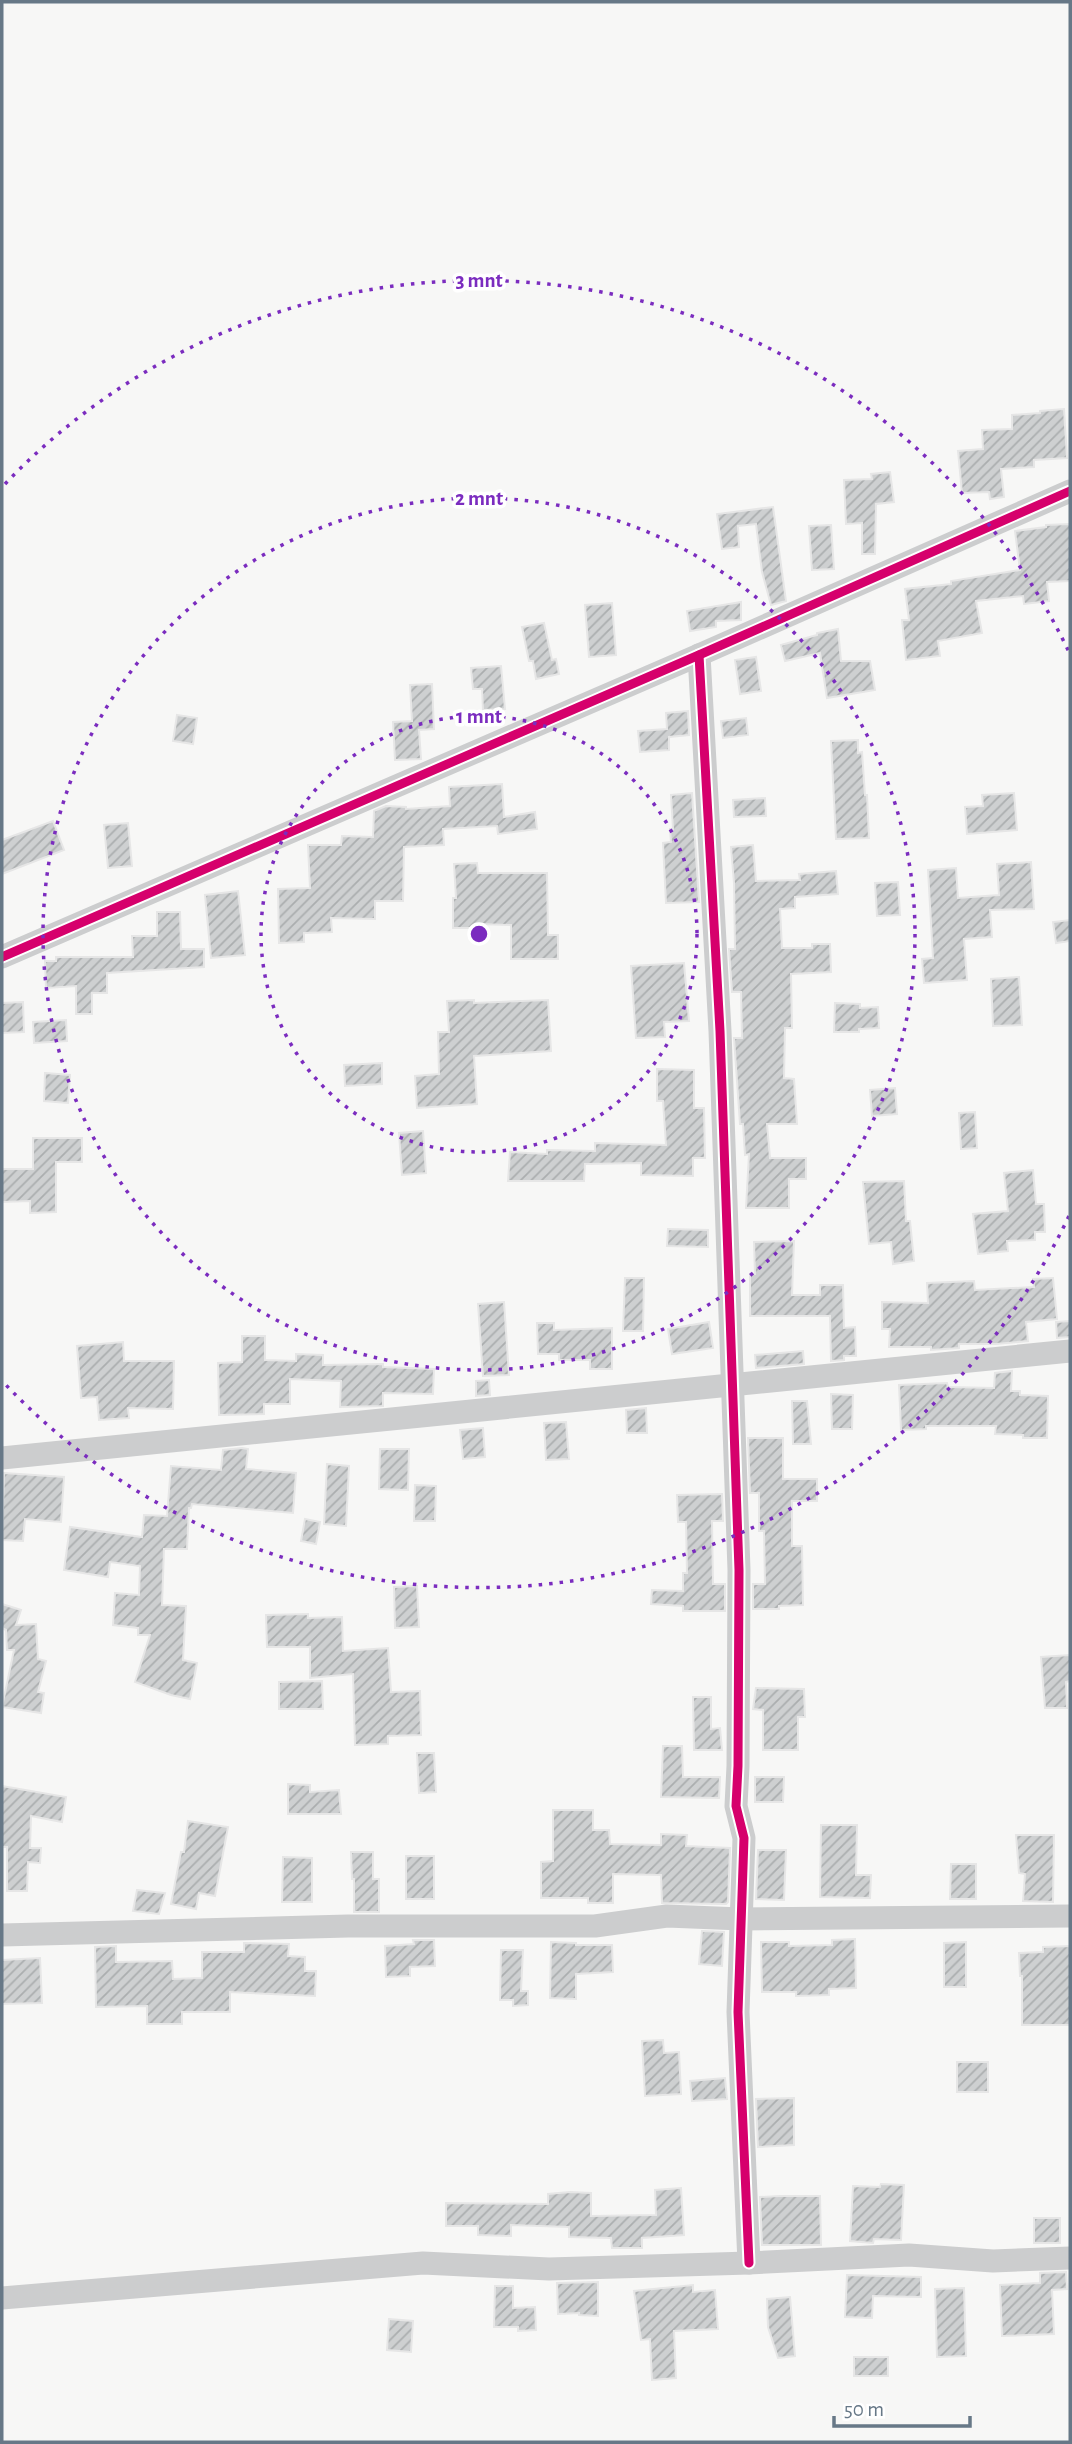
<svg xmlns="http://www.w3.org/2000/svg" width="1072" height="2444" font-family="'Alegreya Sans',sans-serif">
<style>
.building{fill:url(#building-hatch);stroke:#e6e6e6;stroke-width:2}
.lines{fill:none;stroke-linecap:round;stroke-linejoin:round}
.minor{stroke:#cccdce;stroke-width:23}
.cycleway-casing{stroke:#fff;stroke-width:13}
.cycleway{stroke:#d6006c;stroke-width:9}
.ring{fill:none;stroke:#7b2cbf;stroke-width:3.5;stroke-dasharray:3.5 7}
.centre{fill:#7b2cbf;stroke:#fff;stroke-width:3.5}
.ring-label{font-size:21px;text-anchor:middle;font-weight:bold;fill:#7b2cbf;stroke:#fff;stroke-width:7;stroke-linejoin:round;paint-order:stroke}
</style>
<defs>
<pattern id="building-hatch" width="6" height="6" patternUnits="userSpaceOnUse" patternTransform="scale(1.75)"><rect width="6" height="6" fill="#ced0d1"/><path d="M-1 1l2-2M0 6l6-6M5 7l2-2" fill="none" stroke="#abaeaf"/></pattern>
</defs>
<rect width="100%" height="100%" fill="#f7f7f6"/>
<g class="building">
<polygon points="1064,409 1067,458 1034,460 1034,467 1001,469 1004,497 990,499 989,492 962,493 958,451 983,449 982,430 1012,429 1012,415 1040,413 1040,411"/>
<polygon points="890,472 894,502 876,504 875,554 862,554 862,523 846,524 844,480 872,479 871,474"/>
<polygon points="773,507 786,601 771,605 762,572 756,524 738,526 739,547 722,549 717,514"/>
<polygon points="1070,524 1070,581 1047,582 1049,601 1024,604 1023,596 976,601 982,633 938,641 940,656 906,660 902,620 909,620 905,589 951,584 951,581 1020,570 1015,531 1046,527 1046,525"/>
<polygon points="831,525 834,569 812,570 809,526"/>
<polygon points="741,602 741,620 716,621 716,627 690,631 687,611"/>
<polygon points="612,603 616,655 589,657 585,605"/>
<polygon points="544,623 552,660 556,659 559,674 536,679 533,661 529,661 522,627"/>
<polygon points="838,629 841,661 870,661 875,690 827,698 820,653 785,661 781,645 817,635 817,633"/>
<polygon points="756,657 761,691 740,694 735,660"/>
<polygon points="501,666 505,709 483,710 482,689 473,689 471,668"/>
<polygon points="432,684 434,729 419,730 421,759 395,760 393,722 412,721 410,685"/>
<polygon points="688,711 689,735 669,737 669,750 640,752 638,731 667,729 666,713"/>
<polygon points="177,715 197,718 193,744 173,741"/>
<polygon points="746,718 748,735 723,738 721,721"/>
<polygon points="858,740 858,753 862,752 865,795 867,795 869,838 836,839 831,741"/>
<polygon points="502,784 504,817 535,812 537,829 498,834 497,826 443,829 444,845 404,847 403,901 375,901 375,919 331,918 332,932 304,933 304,942 279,943 278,889 310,888 308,845 341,845 342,836 373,837 374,811 386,806 406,807 406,809 450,806 449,787"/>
<polygon points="692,793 699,902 666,903 663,843 671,842 670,829 673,829 671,795"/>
<polygon points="1014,793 1017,830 967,834 965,807 983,806 982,795"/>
<polygon points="765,798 766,816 734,817 733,800"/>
<polygon points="53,821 64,850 2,874 2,840"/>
<polygon points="128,823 132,866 108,868 104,825"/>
<polygon points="753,845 756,881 800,880 799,874 836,871 838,894 795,897 795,908 780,909 782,948 812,948 812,944 830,944 831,972 791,974 792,1028 785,1028 784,1078 794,1079 797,1124 767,1124 770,1158 806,1158 806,1179 789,1179 789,1208 746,1208 749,1154 745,1155 743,1124 740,1124 734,1038 742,1038 741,992 732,992 729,949 735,949 734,883 731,847"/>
<polygon points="1031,862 1034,909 990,910 992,937 964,939 967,980 924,983 922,959 933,958 928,870 956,868 958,898 999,895 997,864"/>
<polygon points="477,863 478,873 547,873 548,935 558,935 558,959 511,959 511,925 478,924 478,928 453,928 453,898 456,898 454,864"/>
<polygon points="898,882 900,915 877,916 875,883"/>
<polygon points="238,891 245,955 211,958 205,895"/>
<polygon points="157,912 180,912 181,949 204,949 204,967 107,973 107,993 92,993 92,1014 76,1014 76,986 46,988 45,961 56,961 56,957 133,957 132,936 157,936"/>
<polygon points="1070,920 1070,941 1056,943 1053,922"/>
<polygon points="684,963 689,1021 664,1022 665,1037 636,1038 631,966"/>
<polygon points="1019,977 1022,1025 993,1026 991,979"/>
<polygon points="474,1000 474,1003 548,1000 551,1051 474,1056 477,1104 417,1108 415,1076 439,1074 438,1032 449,1032 447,1001"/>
<polygon points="23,1002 24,1032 2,1033 2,1003"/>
<polygon points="835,1003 860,1004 860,1008 878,1007 879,1028 859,1029 859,1032 834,1032"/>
<polygon points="66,1020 67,1041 34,1043 33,1022"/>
<polygon points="382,1063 382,1084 345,1086 344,1065"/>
<polygon points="657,1069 694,1070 694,1108 704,1108 705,1158 693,1158 693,1176 641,1175 641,1163 585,1164 584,1181 508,1181 510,1152 547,1154 547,1150 595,1151 595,1143 666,1145 663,1101 657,1101"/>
<polygon points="45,1073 70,1075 68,1103 44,1101"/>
<polygon points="895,1088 897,1114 872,1116 870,1090"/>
<polygon points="975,1112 977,1148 961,1149 959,1113"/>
<polygon points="423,1131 426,1173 402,1175 399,1133"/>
<polygon points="33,1138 82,1138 82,1162 56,1162 56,1212 30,1213 30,1201 2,1202 2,1169 33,1169"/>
<polygon points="1033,1170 1036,1204 1044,1204 1045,1232 1035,1232 1035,1240 1007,1241 1008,1251 978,1254 973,1214 1008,1211 1004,1173"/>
<polygon points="904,1181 906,1221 910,1221 914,1261 893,1264 891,1242 869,1244 863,1182"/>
<polygon points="668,1229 708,1230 708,1247 667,1246"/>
<polygon points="794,1241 792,1295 820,1295 820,1285 843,1285 844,1328 855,1327 856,1356 844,1356 844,1360 831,1361 830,1316 750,1316 750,1274 755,1274 754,1242"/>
<polygon points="625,1278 644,1278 643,1331 623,1331"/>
<polygon points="1053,1278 1057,1319 1026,1322 1028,1341 996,1344 959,1344 959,1348 931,1350 931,1347 889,1347 890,1329 882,1329 882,1302 928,1303 927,1283 974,1281 975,1290 1034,1287 1033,1279"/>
<polygon points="504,1302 509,1375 483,1376 478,1304"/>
<polygon points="1070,1321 1070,1337 1057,1338 1056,1322"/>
<polygon points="709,1322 713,1348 672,1354 668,1329"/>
<polygon points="537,1323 554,1323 554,1330 612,1328 612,1369 590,1369 590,1360 559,1360 559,1354 538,1354"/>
<polygon points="242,1336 265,1336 265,1360 296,1361 296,1354 323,1355 323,1365 383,1364 383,1367 434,1369 433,1394 383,1393 383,1406 340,1407 341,1381 290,1379 290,1404 264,1404 264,1414 219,1415 218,1363 242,1362"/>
<polygon points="123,1342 124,1361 174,1361 173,1409 128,1408 129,1418 99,1420 97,1397 81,1398 77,1346"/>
<polygon points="803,1351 804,1364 756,1368 755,1355"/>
<polygon points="1012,1371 1011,1391 1020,1391 1020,1395 1048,1396 1047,1438 1023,1438 1023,1435 995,1434 996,1426 926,1426 926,1429 901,1430 899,1385 947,1383 948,1387 994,1388 995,1373"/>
<polygon points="489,1380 490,1395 476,1396 476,1381"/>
<polygon points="831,1394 853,1395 852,1429 832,1429"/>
<polygon points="792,1401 807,1401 811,1444 793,1444"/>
<polygon points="646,1408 647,1433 627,1433 626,1410"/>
<polygon points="566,1422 569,1459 546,1460 544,1423"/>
<polygon points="483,1428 485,1457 463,1459 460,1430"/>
<polygon points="748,1438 783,1438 783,1479 817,1479 817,1501 792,1501 792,1546 802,1546 803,1605 779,1606 779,1609 753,1609 753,1584 765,1584 764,1531 759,1531 759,1493 750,1493"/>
<polygon points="242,1448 248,1449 246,1469 296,1473 293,1513 192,1504 191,1508 189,1508 187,1549 164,1549 162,1605 186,1606 183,1660 197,1663 190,1699 171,1695 135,1682 150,1635 138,1635 138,1628 113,1625 115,1593 139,1595 140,1566 110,1562 108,1577 64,1570 70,1527 142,1537 144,1515 167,1516 171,1466 221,1470 223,1450"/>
<polygon points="380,1449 409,1449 408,1490 379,1489"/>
<polygon points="327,1464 349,1466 346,1526 324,1524"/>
<polygon points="4,1473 64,1477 61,1522 25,1519 23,1541 2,1540"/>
<polygon points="415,1485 436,1486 435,1521 414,1521"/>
<polygon points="722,1494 723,1521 712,1521 713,1584 725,1584 725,1611 683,1611 683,1606 651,1604 652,1590 683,1591 683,1573 687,1573 686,1522 678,1522 677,1495"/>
<polygon points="305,1519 320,1522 316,1544 301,1541"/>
<polygon points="417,1586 419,1627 395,1628 394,1587"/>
<polygon points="2,1604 21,1610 16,1625 36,1624 38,1659 46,1661 38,1692 44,1693 41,1713 2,1707 14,1650 7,1650 6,1630 2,1628"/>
<polygon points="308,1614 308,1618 342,1617 343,1651 388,1648 391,1692 420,1691 421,1735 388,1736 388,1744 355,1745 353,1674 310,1678 310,1647 267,1647 266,1615"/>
<polygon points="1070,1655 1070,1681 1066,1682 1067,1708 1045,1708 1041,1657"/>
<polygon points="322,1681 323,1709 279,1709 279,1682"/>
<polygon points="756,1688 804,1689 805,1717 798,1717 798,1750 763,1750 763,1710 753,1709"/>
<polygon points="693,1697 711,1697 711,1729 720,1728 722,1750 694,1750"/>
<polygon points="663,1746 682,1746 683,1777 720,1777 719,1798 661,1797"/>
<polygon points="417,1753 434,1753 436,1792 419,1793"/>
<polygon points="755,1777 784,1777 783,1802 755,1802"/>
<polygon points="288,1784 310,1785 310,1792 339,1790 341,1814 288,1814"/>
<polygon points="2,1786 66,1797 62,1822 31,1816 30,1848 41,1848 40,1863 28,1862 27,1891 7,1891 7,1847 2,1847"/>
<polygon points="553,1810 593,1810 593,1830 609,1830 610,1844 661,1845 661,1834 687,1835 686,1846 730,1848 728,1902 726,1904 662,1903 661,1875 613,1874 613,1903 588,1903 588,1898 541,1898 541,1862 553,1861"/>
<polygon points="188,1821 228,1827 215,1896 199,1893 196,1909 171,1904 181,1852 184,1852"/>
<polygon points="821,1825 857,1825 856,1875 871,1875 870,1898 820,1897"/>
<polygon points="1016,1835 1054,1835 1053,1902 1023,1901 1025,1874 1019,1873"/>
<polygon points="758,1850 786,1850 784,1900 756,1899"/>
<polygon points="351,1852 373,1852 373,1879 379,1879 379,1912 354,1912 354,1879 352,1879"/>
<rect x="406" y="1856" width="28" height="43"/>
<polygon points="283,1857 312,1858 312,1902 282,1902"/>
<polygon points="951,1864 976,1864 976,1899 950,1899"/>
<polygon points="137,1890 165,1893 159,1914 133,1911"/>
<polygon points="702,1931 724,1932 722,1966 699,1964"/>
<polygon points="855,1939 856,1988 829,1989 829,1995 796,1996 796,1992 762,1992 761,1942 789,1942 789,1946 832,1945 832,1940"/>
<polygon points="413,1940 434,1940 435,1966 410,1967 410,1976 386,1977 385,1946 414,1944"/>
<polygon points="551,1942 576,1943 576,1945 612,1945 613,1972 576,1974 576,1999 550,1998"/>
<polygon points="966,1942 966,1987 944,1987 944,1943"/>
<polygon points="244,1943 289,1944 288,1956 305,1957 305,1971 316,1971 315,1996 230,1992 230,2012 182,2012 182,2024 147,2024 147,2006 96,2007 95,1947 116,1946 116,1962 172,1961 173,1979 202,1978 202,1952 244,1952"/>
<polygon points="1070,1946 1070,2025 1022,2025 1022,1976 1020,1976 1019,1953 1043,1952 1043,1947"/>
<polygon points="501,1950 523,1950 521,1991 528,1991 528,2005 513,2006 513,2000 500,2000"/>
<polygon points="40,1958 42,2003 2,2004 2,1960"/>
<polygon points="663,2040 664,2053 679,2052 681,2094 645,2096 642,2041"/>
<rect x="957" y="2062" width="31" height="30"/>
<polygon points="725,2078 727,2099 692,2101 690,2081"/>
<polygon points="794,2098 794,2145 758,2147 756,2099"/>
<polygon points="881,2184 904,2185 901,2240 874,2239 873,2243 850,2241 853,2186 880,2187"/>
<polygon points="681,2188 684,2235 642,2238 642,2248 612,2248 611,2238 569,2237 569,2227 511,2225 511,2236 478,2235 478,2226 446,2226 446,2203 548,2204 548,2194 570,2192 591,2193 591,2216 656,2215 655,2190"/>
<polygon points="780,2196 820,2196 821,2245 762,2245 760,2197"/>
<rect x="1034" y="2218" width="26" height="25"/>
<polygon points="1066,2272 1067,2289 1052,2290 1054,2334 1002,2336 1000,2285 1040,2283 1040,2273"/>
<polygon points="847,2275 921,2277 921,2297 873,2296 872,2318 845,2317"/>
<polygon points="598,2282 598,2316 579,2315 579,2313 558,2314 557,2283"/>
<polygon points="693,2285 693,2292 715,2290 718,2329 674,2331 676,2378 652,2380 650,2339 641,2340 634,2291"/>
<polygon points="495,2286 513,2286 513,2308 535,2307 536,2330 518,2331 518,2327 494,2327"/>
<polygon points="964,2288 966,2356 937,2357 935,2289"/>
<polygon points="790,2297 795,2356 778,2358 768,2327 767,2299"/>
<polygon points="389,2319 413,2321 411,2352 387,2350"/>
<rect x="854" y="2357" width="34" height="19"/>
</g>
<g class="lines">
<g class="minor">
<polyline points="699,655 720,1031 739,1570 738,1766 736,1806 744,1838 738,2012 749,2263"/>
<polyline points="2,957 699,655 1070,491"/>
<polyline points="2,1458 1070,1351"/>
<polyline points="2,1935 348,1926 595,1926 667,1916 741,1919 1070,1916"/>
<polyline points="2,2298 423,2263 549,2269 749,2263 909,2255 993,2261 1070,2258"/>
</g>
<g class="cycleway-casing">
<g id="cycleway">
<polyline points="699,655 720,1031 739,1570 738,1766 736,1806 744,1838 738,2012 749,2263"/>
<polyline points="2,957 699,655 1070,491"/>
</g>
</g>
<use href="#cycleway" class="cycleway"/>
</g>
<g class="ring">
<circle cx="479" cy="934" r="218"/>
<circle cx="479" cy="934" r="436"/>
<path d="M1069 1216A654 654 0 0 1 5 1384M5 484A654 654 0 0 1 1069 652"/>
</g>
<circle cx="479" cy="934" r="10" class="centre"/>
<g class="ring-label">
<text x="479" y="287">3 mnt</text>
<text x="479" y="505">2 mnt</text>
<text x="479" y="723">1 mnt</text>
</g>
<rect width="1072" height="2444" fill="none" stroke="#677887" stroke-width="7"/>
<path d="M834 2416v10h136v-10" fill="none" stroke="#677887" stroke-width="3.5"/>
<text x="844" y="2416" font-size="21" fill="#677887" stroke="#ffffff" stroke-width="5" paint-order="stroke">50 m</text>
</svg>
